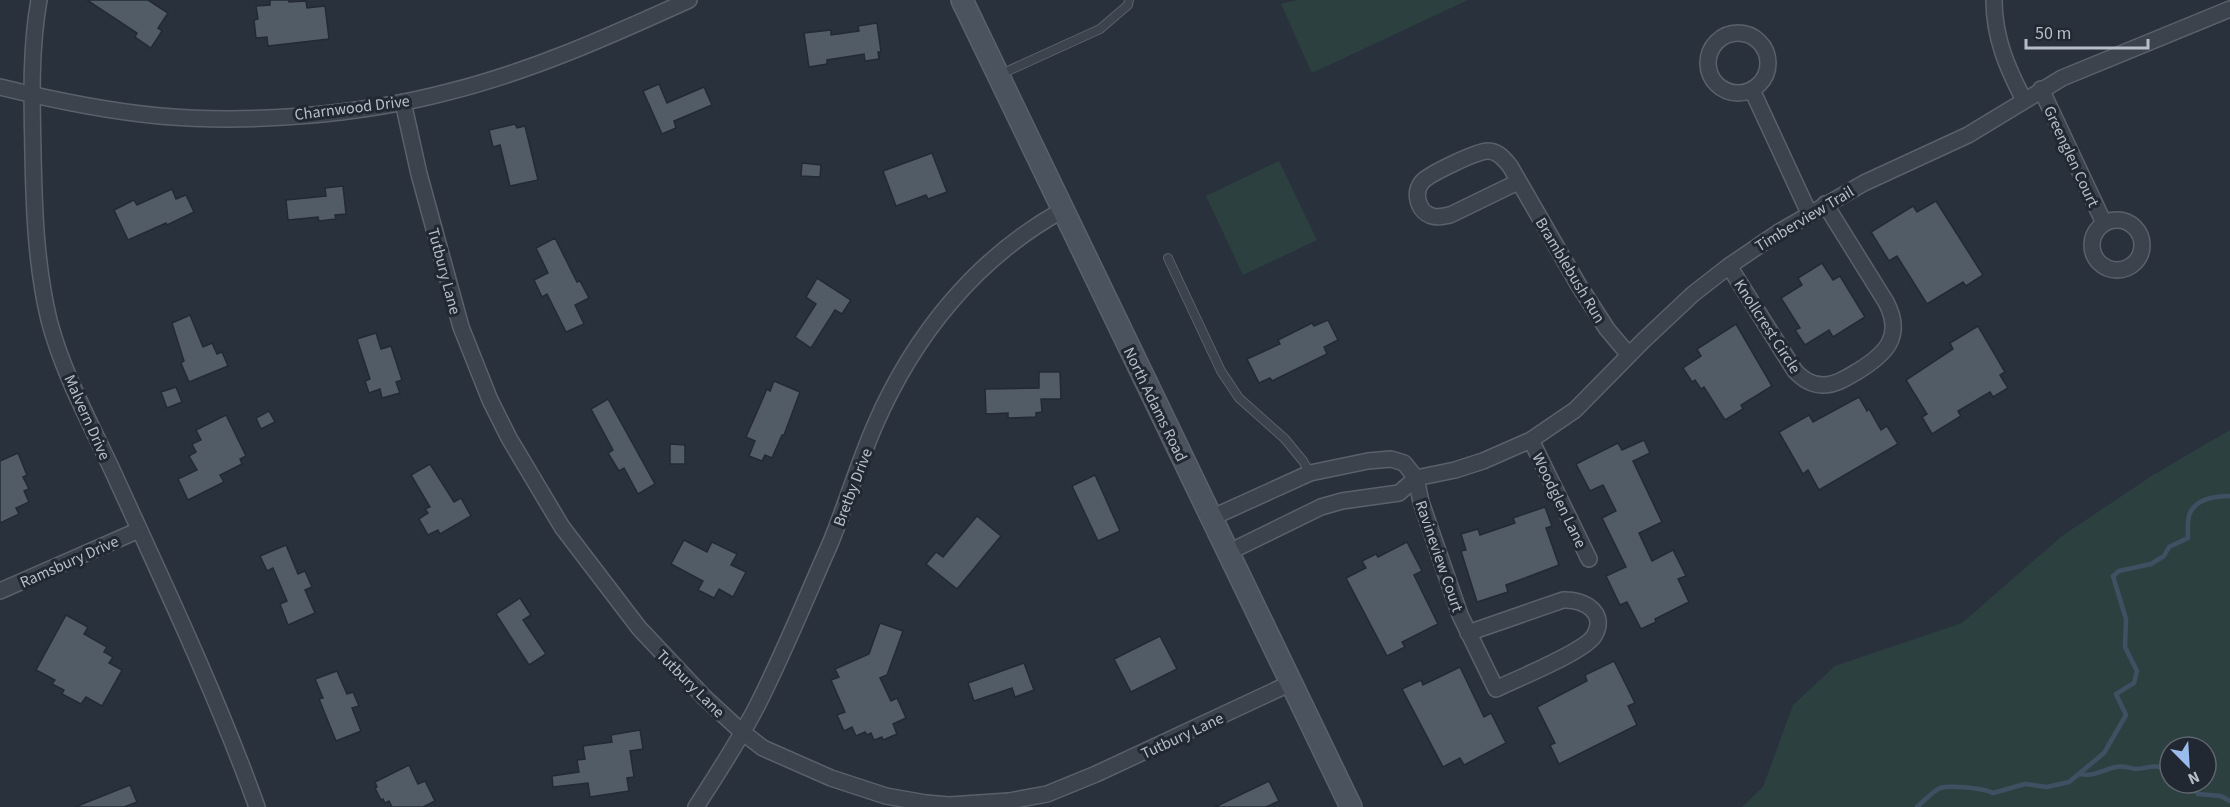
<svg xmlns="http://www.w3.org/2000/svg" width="2230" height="807" font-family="'Source Sans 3',sans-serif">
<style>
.green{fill:#2d4040;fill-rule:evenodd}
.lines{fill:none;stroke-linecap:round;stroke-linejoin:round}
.stream{stroke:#405063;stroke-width:4.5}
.building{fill:#525c67;stroke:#232a34;stroke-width:1.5}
.lane-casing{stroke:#5a616b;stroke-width:10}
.street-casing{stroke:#5a616b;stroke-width:18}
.secondary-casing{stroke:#5a616b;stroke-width:24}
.lane{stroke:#3c434d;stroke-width:8}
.street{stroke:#3c434d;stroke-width:15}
.secondary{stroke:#4b535f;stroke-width:21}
.labels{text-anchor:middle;stroke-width:6;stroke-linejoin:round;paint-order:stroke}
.street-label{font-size:16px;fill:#b8bec8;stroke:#212832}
</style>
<rect width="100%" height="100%" fill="#28313c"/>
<g class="green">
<polygon points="1297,0 1468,0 1312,73 1281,4"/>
<polygon points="1279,161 1317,240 1243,275 1206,196"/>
<path d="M2230,430V807H1742L1763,787L1793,705L1835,666L1962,623L2062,536L2153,475ZM2170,747H2206V783H2170Z"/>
</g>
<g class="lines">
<g class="stream">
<path d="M2079,774C2093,777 2102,770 2116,767C2123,765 2128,768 2135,769C2151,769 2156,760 2170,775"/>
<polyline points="2189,783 2198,794 2221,796 2230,801"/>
<path d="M1917,807C1924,801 1932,792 1940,788C1950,785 1984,788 1993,793L2025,784L2047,787L2069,782L2104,753L2126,715L2116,694L2134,683L2137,671L2125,647L2126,619L2113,576L2119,571L2151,564L2164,556L2169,547L2188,538C2188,530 2187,519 2190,513C2197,498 2216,496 2230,496"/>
</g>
</g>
<g class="building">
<polygon points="87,0 148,0 168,13 158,28 162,31 151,48 135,37 137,33"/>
<polygon points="270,0 289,0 289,2 306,1 307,8 325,6 329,39 268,46 267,37 256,38 254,20 258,19 256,6 270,5"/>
<polygon points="877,23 881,52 878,52 879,59 865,61 864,54 827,60 827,64 809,67 804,33 831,30 831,35 859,31 858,26"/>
<polygon points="659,84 667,103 704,87 712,105 674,121 676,128 662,134 643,91"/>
<polygon points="515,124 517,128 525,126 538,180 510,186 500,145 493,147 489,130"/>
<polygon points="932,153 947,192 928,199 926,195 896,206 883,171"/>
<polygon points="802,163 821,165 820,177 801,176"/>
<polygon points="343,186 346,214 335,215 336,219 319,221 318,217 288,220 286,200 326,196 325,188"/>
<polygon points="172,189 176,199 186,195 194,212 167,225 166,223 128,240 114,210 134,200 137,205"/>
<polygon points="1936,201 1983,275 1966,286 1963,282 1927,304 1897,256 1889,261 1871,232 1913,206 1917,212"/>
<polygon points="555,238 577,282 580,281 589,298 575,305 584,324 566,332 547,294 542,297 534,280 548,273 536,248"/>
<polygon points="1822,263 1833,280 1840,276 1865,317 1833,337 1829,330 1805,345 1795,330 1800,328 1781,298 1802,285 1798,278"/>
<polygon points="817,278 851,300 842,314 835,310 811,348 795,337 816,304 806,297"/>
<polygon points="190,315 203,347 212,343 217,354 222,352 228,366 189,382 181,363 184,361 172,323"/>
<polygon points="1328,320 1338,340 1324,347 1327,354 1272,381 1270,378 1259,383 1247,359 1280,344 1278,340 1312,323 1314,326"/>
<polygon points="1736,324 1772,386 1741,405 1743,409 1725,420 1704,387 1701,389 1695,380 1692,382 1683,368 1701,356 1697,349"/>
<polygon points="1978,326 2005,372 2000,375 2008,388 1993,397 1990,392 1958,411 1961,416 1932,434 1922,417 1927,414 1906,380 1953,349 1950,343"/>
<polygon points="376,333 381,349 391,346 402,380 396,382 400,393 382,398 380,389 369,393 365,381 370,379 357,339"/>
<polygon points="1039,372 1060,372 1061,399 1041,399 1042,412 1036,413 1036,417 1008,418 1008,413 986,414 985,389 1039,388"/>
<polygon points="774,381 800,392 784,435 782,435 772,458 765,455 762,461 749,456 755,441 746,437 767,389 770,391"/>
<polygon points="176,387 182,402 167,408 161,392"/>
<polygon points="1859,397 1867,411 1869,409 1881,430 1887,426 1898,444 1819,490 1808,470 1803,474 1779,432 1809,415 1813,422"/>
<polygon points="608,399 655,484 638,494 624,468 619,471 608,453 613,450 591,409"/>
<polygon points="269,411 275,422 261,429 256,418"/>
<polygon points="226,415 246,456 240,459 242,464 220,475 224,482 188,500 178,479 197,470 189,456 196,452 192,444 201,440 196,430"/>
<polygon points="1644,440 1650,453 1633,461 1662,522 1639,533 1652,561 1673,550 1686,576 1678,579 1689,602 1655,619 1656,622 1641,629 1627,602 1620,605 1606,576 1626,567 1602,518 1616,511 1603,485 1590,491 1576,464 1618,443 1622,450"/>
<polygon points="670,444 685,445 685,464 670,464"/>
<polygon points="18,453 27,475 23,477 29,489 24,491 29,502 16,508 19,514 0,523 0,461"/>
<polygon points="430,464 454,502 461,498 471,516 440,534 438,530 428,535 419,519 428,513 425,509 430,507 411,475"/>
<polygon points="1095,475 1120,531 1098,541 1072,486"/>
<polygon points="1545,507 1552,526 1546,528 1559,565 1506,585 1508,592 1477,602 1461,551 1466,550 1461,534 1478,529 1480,535 1515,523 1513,518"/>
<polygon points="977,516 1001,536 957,589 926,564 936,552 943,557"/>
<polygon points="684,540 707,552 712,542 737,554 731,565 746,572 733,597 719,589 714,598 698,590 703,581 671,564"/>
<polygon points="1407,542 1422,571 1414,575 1438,624 1402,642 1405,647 1387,656 1346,578 1366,568 1362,561 1376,554 1378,557"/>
<polygon points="286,545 298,574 305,571 312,587 305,590 315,613 288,625 280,604 287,601 273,568 267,571 260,556"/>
<polygon points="520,598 531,615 523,620 546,654 529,665 496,614"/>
<polygon points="66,615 88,627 84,634 107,647 104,652 113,657 109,663 122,670 102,706 86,697 81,704 62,694 64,690 52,684 55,680 36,670"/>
<polygon points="880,623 903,631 887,675 880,678 891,701 897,698 906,718 893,724 897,734 883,740 882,737 874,740 871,733 867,735 865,732 856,736 852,727 844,731 837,715 845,712 831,680 839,677 835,669 869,654"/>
<polygon points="1160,636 1177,669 1131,692 1114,659"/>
<polygon points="1614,661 1635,703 1628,706 1637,725 1559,764 1550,745 1555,743 1537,707 1587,681 1585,675"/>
<polygon points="1024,663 1034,690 1015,697 1012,688 974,701 968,683"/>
<polygon points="1460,667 1484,717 1491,713 1506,743 1464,765 1460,758 1443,767 1402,689 1421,680 1423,685"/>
<polygon points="337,671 347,694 353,692 359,706 352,708 361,731 336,741 319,699 323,698 315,679"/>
<polygon points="640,730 643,749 630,751 634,777 627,778 629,791 590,797 588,783 553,787 552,776 579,772 577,760 585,759 583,746 612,742 611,735"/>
<polygon points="409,765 418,784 425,781 435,801 423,807 392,807 389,801 385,803 383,799 381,800 375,788 377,787 375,782"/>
<polygon points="1269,781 1279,801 1266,807 1215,807"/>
<polygon points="130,785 137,802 124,807 75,807"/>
</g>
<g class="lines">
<g class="lane-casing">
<g id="lane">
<polyline points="999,75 1100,29 1128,5 1129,0"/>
<polyline points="1168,258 1221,371 1239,398 1285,439 1303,461 1310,473"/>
</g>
</g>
<g class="street-casing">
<g id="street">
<path d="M39,0C30,51 32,102 33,154C34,209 36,266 49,320C63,374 91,424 114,474C164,584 216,693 257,807"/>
<path d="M1994,0C1994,37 2007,68 2024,100"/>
<circle cx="1738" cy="63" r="30"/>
<path d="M0,87C53,100 106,111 160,116C251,124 360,115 448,92C532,71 610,36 689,0"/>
<polyline points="2041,89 2104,223"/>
<polyline points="1752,90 1809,213"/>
<polyline points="403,102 419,174 461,327 490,400 509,438 562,527 639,628 705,698 742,732 763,748 831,778 886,796 926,803 949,805 1009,801 1047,794 1096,774 1291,683"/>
<path d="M1518,182L1450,215C1444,216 1438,218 1432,216C1418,212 1413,193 1422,182C1429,174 1477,151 1488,151C1498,151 1504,159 1510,166L1578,284L1607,329L1629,355"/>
<circle cx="2117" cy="245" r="25"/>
<path d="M1729,266L1795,371C1803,379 1811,385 1823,385C1836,385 1848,377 1858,371C1886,354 1904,336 1886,302L1825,204"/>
<polyline points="1531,440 1589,559"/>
<path d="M1211,518L1310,473L1368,461L1391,459L1404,463L1416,478L1421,502L1460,615L1496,689C1516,679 1584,652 1594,636C1608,613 1584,599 1563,600L1468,633"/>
<polyline points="1227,553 1321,507 1342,501 1399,493 1416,478 1455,470 1483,461 1531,440 1575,410 1644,340 1693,294 1729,266 1779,232 1864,183 1968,135 2062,78 2230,9"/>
<polyline points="0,591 139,530"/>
<path d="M696,807C717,774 739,741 757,706C784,653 806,598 830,544C846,505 858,464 875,425C914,335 977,257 1063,210"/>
</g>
</g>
<g class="secondary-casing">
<polyline id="secondary" points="962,0 1351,807"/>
</g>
<use href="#lane" class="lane"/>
<use href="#street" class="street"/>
<use href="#secondary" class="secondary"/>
</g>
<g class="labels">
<g class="street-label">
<text transform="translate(352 107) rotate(-7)" y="6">Charnwood Drive</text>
<text transform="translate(2072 156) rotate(65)" y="6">Greenglen Court</text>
<text transform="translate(1804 218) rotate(-31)" y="6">Timberview Trail</text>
<text transform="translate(1571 270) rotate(59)" y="6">Bramblebush Run</text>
<text transform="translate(445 271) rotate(75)" y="6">Tutbury Lane</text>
<text transform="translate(1768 326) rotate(57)" y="6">Knollcrest Circle</text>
<text transform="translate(1156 404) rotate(64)" y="6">North Adams Road</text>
<text transform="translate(88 417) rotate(66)" y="6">Malvern Drive</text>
<text transform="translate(852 487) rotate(-69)" y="6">Bretby Drive</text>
<text transform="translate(1560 500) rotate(64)" y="6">Woodglen Lane</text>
<text transform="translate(1440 556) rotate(71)" y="6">Ravineview Court</text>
<text transform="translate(69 561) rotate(-24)" y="6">Ramsbury Drive</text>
<text transform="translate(691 683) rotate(45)" y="6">Tutbury Lane</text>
<text transform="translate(1182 735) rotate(-25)" y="6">Tutbury Lane</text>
</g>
</g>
<g transform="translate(2188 765) rotate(156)"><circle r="28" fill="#212832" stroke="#5d646e" stroke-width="1.5"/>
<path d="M0-4.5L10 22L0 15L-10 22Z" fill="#9abbeb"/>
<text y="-9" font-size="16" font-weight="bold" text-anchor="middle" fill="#b8bec8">N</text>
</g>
<path d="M2026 39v9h122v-9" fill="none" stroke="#b8bec8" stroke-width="3"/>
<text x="2035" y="39" font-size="18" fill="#b8bec8" stroke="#212832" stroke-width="4.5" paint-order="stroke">50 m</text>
</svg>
